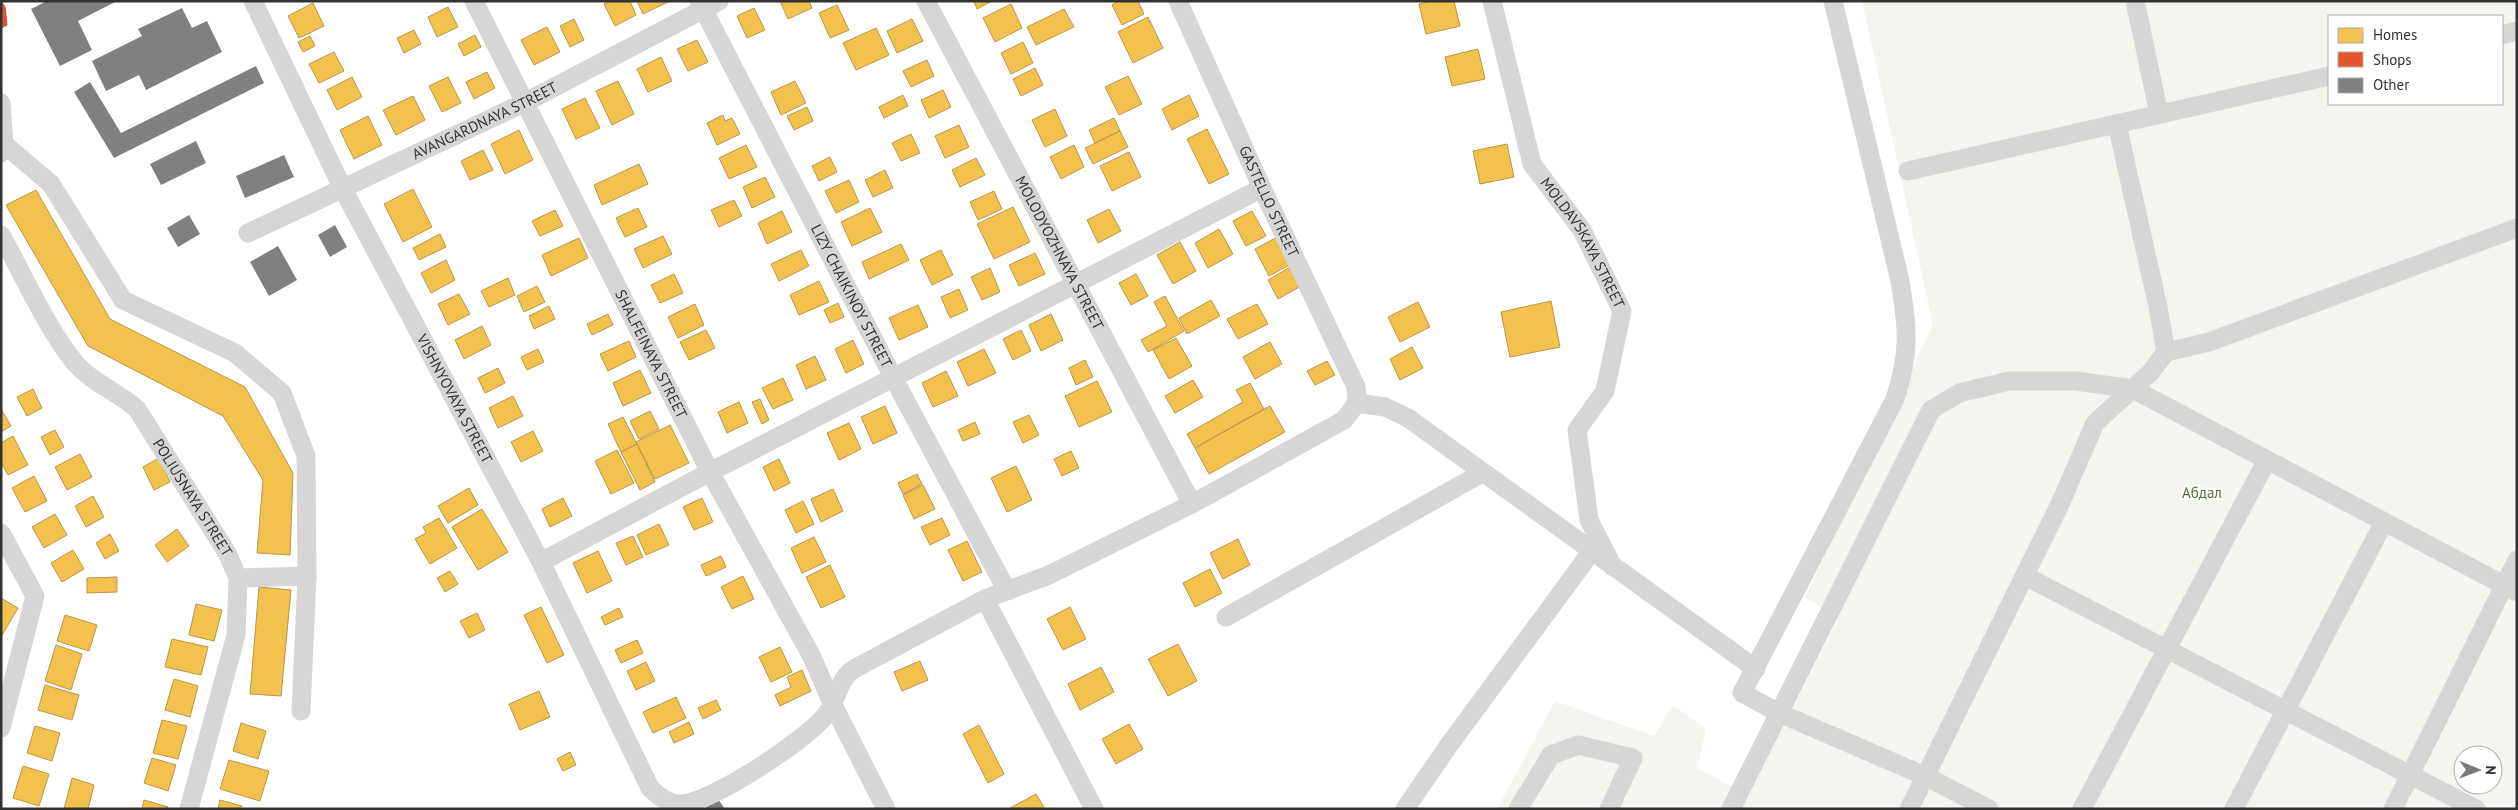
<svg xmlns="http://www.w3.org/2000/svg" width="2518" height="810" font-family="'PT Sans',sans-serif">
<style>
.green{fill:#f2f6ee;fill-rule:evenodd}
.homes{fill:#f2c14e;stroke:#b89646}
.shops{fill:#e4572e;stroke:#af4c2f}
.building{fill:#808080}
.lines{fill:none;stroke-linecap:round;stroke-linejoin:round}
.minor{stroke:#d6d6d6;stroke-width:19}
.labels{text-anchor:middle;stroke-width:5;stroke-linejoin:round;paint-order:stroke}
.street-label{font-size:15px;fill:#323232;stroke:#fff}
.park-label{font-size:15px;fill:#50713c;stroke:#fff}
</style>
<rect width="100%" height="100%" fill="#fff"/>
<path class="green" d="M1862,1H2517V809H1497L1555,701L1654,736L1673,705L1706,729L1697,768L1748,795L1838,620L1805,597L1933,324ZM2329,16H2502V104H2329ZM2463,755H2493V785H2463Z"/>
<g class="homes">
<polygon points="611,1 630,1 636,15 615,26 604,4"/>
<polygon points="637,1 670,1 643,14"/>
<polygon points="780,1 809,1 812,8 788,19"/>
<polygon points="974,1 992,1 977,9"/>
<polygon points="1119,1 1138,1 1144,14 1122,25 1112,5"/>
<polygon points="1432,1 1454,1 1460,26 1426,34 1419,4"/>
<polygon points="313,3 324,26 299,38 288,16"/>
<polygon points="1011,4 1022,28 995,42 983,18"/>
<polygon points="837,5 849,30 830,38 819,13"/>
<polygon points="448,7 458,27 437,37 428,17"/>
<polygon points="754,8 765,30 747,38 737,16"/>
<polygon points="1064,9 1074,27 1036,45 1027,27"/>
<polygon points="1148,17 1163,48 1133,63 1118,32"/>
<polygon points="574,19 584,40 570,47 560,26"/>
<polygon points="912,19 923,41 897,53 887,31"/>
<polygon points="547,27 560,52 534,65 521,40"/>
<polygon points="876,28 889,55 856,70 843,43"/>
<polygon points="414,30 421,44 404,53 397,38"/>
<polygon points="475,35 481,47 464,56 458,44"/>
<polygon points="310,36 315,46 303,52 298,42"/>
<polygon points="697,40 708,62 688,71 677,49"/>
<polygon points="1023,42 1033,63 1011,74 1001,53"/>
<polygon points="1478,49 1485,79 1452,86 1445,57"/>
<polygon points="334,52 344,71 319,83 309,64"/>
<polygon points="661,57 672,81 648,92 637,69"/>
<polygon points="927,60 934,76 911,87 903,71"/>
<polygon points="1035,68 1043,85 1021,96 1013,79"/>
<polygon points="487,72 495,88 474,99 466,82"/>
<polygon points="1128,76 1142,104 1119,115 1105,87"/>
<polygon points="352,77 362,97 337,110 327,90"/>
<polygon points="448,77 461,103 442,112 429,86"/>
<polygon points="618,81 634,114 612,125 596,91"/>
<polygon points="795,81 806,103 781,115 771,92"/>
<polygon points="943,90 951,107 929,118 921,100"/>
<polygon points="903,95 908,106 884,118 879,107"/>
<polygon points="1189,95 1199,116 1172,130 1162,109"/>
<polygon points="413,96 425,120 396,135 383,110"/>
<polygon points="585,98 600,128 576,139 562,109"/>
<polygon points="807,107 813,121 794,130 787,116"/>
<polygon points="1055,109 1067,136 1045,147 1032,120"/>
<polygon points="723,115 725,121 732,118 740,134 717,145 707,123"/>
<polygon points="368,116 382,145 354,159 340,130"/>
<polygon points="1114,118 1120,131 1095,143 1089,130"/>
<polygon points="959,125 969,147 945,158 935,136"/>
<polygon points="1207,129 1229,174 1209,184 1187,139"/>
<polygon points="519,130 533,160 505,174 491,144"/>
<polygon points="1120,131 1128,147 1093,164 1085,148"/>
<polygon points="911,134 920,153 901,161 892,143"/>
<polygon points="1507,144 1514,177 1480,184 1473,151"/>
<polygon points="746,145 757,167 729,179 719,158"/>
<polygon points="1074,145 1084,167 1061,179 1050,157"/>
<polygon points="483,150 493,170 470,180 461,161"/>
<polygon points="1129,152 1141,177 1112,191 1100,166"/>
<polygon points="830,157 837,172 819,181 812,166"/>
<polygon points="976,158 985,175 960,187 952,170"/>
<polygon points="639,164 648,184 602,205 594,185"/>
<polygon points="885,170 893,188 873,197 865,180"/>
<polygon points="765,177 775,197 752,208 743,187"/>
<polygon points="849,180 859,202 836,213 825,191"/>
<polygon points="413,189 432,227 403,242 384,204"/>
<polygon points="36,190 110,319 245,387 293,473 290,555 257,553 263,480 223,416 88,346 6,205"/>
<polygon points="994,191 1002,209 978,220 970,202"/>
<polygon points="734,200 742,216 719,227 711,210"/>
<polygon points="1013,207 1030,242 994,259 977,224"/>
<polygon points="638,208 647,227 625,237 616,218"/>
<polygon points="870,208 882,232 852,246 841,222"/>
<polygon points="1109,209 1121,231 1098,243 1087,220"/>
<polygon points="555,210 563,226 540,236 532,221"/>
<polygon points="782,211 792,232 767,244 758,223"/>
<polygon points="1252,211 1266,236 1246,246 1233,221"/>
<polygon points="1219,229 1233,254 1208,268 1195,243"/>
<polygon points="440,234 446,247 419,260 413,248"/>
<polygon points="663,236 672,254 643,268 634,249"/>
<polygon points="1279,236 1293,263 1269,276 1255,249"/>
<polygon points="579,238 588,258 551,276 542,255"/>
<polygon points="1180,242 1196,271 1173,284 1157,255"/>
<polygon points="901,244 909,260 869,279 862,262"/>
<polygon points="801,250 809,266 779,281 771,264"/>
<polygon points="941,250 953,275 932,285 920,260"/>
<polygon points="1035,253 1045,274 1019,286 1009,265"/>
<polygon points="446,260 455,280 431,293 421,273"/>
<polygon points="1290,267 1301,286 1278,299 1268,280"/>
<polygon points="990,268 1000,292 982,300 971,277"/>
<polygon points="674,274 683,293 660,303 651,285"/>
<polygon points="1136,274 1148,296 1131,305 1119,283"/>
<polygon points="508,278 515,295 489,307 481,291"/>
<polygon points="819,281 829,302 799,315 790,295"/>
<polygon points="537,286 545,302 524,312 517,296"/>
<polygon points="959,289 968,310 950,318 941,297"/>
<polygon points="459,294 470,314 448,325 438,304"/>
<polygon points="1165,296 1184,331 1148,352 1141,340 1167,326 1154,302"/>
<polygon points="1211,300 1220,316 1187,334 1179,318"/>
<polygon points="1551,301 1560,347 1510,357 1501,312"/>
<polygon points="1418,302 1430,327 1400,342 1388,317"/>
<polygon points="838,303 844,317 830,323 824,310"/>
<polygon points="695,304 704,325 678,338 668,317"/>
<polygon points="1257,304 1268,324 1238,339 1227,319"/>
<polygon points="918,305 928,327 899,340 889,318"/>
<polygon points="549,306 555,319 534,329 529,316"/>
<polygon points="608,314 613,325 592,335 587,324"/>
<polygon points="1051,314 1063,340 1041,351 1029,325"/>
<polygon points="482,326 491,345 464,359 455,340"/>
<polygon points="706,330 715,348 689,360 680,342"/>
<polygon points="1021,330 1031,351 1013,360 1003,339"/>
<polygon points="1176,338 1192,366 1169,379 1153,350"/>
<polygon points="853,340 864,364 846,373 835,349"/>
<polygon points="629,341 636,357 608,371 600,354"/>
<polygon points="1270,342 1282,364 1255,379 1243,357"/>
<polygon points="1412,347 1423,368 1400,380 1390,359"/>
<polygon points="538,349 544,362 527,370 521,357"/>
<polygon points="984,349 996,373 968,386 957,362"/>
<polygon points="815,356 826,380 806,389 796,365"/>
<polygon points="1085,360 1093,377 1076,385 1069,368"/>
<polygon points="1327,361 1335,375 1315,385 1307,371"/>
<polygon points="498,368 505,383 485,393 478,378"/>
<polygon points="640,370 651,393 623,406 613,383"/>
<polygon points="946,371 958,396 933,407 922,383"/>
<polygon points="783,378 793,400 773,409 762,388"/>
<polygon points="1193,380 1203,397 1175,413 1165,396"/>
<polygon points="1097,381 1112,412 1079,427 1065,396"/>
<polygon points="1250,383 1264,409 1195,448 1187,434 1243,402 1236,390"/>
<polygon points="33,389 42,408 27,416 17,397"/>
<polygon points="513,396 523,416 498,428 489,408"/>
<polygon points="760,399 769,420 762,424 752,402"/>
<polygon points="739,402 748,423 727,433 718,412"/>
<polygon points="885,406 897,433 873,444 861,417"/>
<polygon points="1270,406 1285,432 1209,474 1195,448"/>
<polygon points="1,409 11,426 1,432"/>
<polygon points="650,411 659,429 639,439 630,421"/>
<polygon points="1029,415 1039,435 1023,443 1013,422"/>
<polygon points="623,417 637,444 621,452 608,424"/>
<polygon points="975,422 980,434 963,441 958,430"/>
<polygon points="849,423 861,449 839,460 827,433"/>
<polygon points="670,425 689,463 655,479 636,442"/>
<polygon points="55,430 64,447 50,455 41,437"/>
<polygon points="533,431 543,451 521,462 511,442"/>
<polygon points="13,436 28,465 8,475 1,462 1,443"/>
<polygon points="637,444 655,482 640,490 621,452"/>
<polygon points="617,450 634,483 611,494 595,461"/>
<polygon points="1071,451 1079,468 1062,476 1054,459"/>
<polygon points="80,454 92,477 67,490 55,467"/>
<polygon points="159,458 170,482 154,490 143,467"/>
<polygon points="779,459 790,483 774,491 763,467"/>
<polygon points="1016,466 1032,500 1007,512 991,478"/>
<polygon points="917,474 922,484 903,494 898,483"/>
<polygon points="34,476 47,501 25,512 12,488"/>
<polygon points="923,485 935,509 914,519 903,495"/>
<polygon points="469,488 478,505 448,523 438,506"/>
<polygon points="833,489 843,511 821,522 811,499"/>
<polygon points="93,496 104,517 86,527 75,506"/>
<polygon points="563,498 572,516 550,527 542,509"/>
<polygon points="702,498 713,522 694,530 683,507"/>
<polygon points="803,501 814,524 796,533 785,510"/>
<polygon points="482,509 508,552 478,570 452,527"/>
<polygon points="55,514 67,535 44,548 32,527"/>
<polygon points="439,518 457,548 430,564 415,539 426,533 423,527"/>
<polygon points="942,518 950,535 930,545 921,527"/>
<polygon points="659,524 669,545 646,555 637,535"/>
<polygon points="177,529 189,546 167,562 155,545"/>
<polygon points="110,534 119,551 105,559 96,543"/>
<polygon points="633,536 643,557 626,565 616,543"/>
<polygon points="814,537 826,562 802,573 791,548"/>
<polygon points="1238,539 1250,565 1223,579 1210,553"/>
<polygon points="967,541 982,572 963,581 948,550"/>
<polygon points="73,550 84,569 62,582 51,563"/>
<polygon points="598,551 612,581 587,593 573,563"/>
<polygon points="721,556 726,567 706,576 701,565"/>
<polygon points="830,565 845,597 821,608 806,577"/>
<polygon points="1210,569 1222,593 1195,607 1183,583"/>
<polygon points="450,571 458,584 445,592 437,578"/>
<polygon points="743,576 754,599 732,609 721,587"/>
<polygon points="117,577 117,592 87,593 87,578"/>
<polygon points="259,587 291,590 281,696 250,694"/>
<polygon points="1,598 18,608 1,637"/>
<polygon points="196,604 222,610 214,641 189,635"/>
<polygon points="541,607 564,655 547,663 524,615"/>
<polygon points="1070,607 1086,639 1063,650 1047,619"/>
<polygon points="619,608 623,617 605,625 601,617"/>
<polygon points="477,613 485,630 469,638 460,621"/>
<polygon points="65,615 97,625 89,651 57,641"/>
<polygon points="172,639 208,647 201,675 165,667"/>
<polygon points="637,640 643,653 621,663 615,650"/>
<polygon points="1178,644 1197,681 1168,696 1148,659"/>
<polygon points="56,645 82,654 71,690 45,681"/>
<polygon points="780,647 792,672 771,682 759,657"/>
<polygon points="920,661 928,680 902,691 894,672"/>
<polygon points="646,662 655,681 636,690 627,671"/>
<polygon points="1101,667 1114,692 1080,710 1068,684"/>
<polygon points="802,670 811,691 780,706 775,695 791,687 787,677"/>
<polygon points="174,679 198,686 190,717 165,710"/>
<polygon points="45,685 79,695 72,720 38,710"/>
<polygon points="539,691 550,717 520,730 509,704"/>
<polygon points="676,697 686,718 653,733 643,712"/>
<polygon points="716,700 721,710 703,719 698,708"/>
<polygon points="162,720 187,726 178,759 153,753"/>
<polygon points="689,722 694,734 674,743 669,732"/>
<polygon points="241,723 266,731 258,759 233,751"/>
<polygon points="1129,724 1143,749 1116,764 1102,739"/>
<polygon points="979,725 1004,774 988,783 963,734"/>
<polygon points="35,726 60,733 52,761 27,753"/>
<polygon points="570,752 576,765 563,771 557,759"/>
<polygon points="152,758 176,765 168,791 144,783"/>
<polygon points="229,760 269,771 260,801 220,789"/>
<polygon points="23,766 49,774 39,806 13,798"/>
<polygon points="72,778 94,785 88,809 64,809"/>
<polygon points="1036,794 1045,809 1010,809 1010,808"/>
<polygon points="144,800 168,807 168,809 142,809"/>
<polygon points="220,800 242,806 241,809 218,809"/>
</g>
<polygon class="shops" points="1,1 5,7 7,25 1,28"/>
<g class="building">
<polygon points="47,1 117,1 78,21 92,50 60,66 31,9"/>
<polygon points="182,8 192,28 207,21 222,52 146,90 139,75 106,91 92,61 142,36 138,29"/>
<polygon points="256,66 264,83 114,158 74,92 90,82 121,133"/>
<polygon points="196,141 206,163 161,185 150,164"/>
<polygon points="284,155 294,177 245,198 236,176"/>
<polygon points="189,215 200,234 178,247 167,228"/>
<polygon points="335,225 347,247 330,257 318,235"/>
<polygon points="278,246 297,280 269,296 250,262"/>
<polygon points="718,799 725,809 704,809"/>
</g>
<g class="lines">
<g class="minor">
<path id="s1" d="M253,1L343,189L541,562L650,788C658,796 668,804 680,804C710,804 806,740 825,716C838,701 837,680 854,669L985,599L1049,575L1192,504L1344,420L1357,403"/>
<path id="s2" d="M474,1L710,472L811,655L833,705L886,809"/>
<path id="s3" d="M699,1L893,377L1007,591"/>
<path id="s4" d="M926,1L1192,504"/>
<path id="s5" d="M1178,1L1262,188L1356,387L1357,403"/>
<path id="s6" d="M1492,1L1532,164L1582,230L1622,311L1605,391L1577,430L1589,520L1613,567"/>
<path d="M1833,1L1900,281C1908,328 1910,353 1895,399L1742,693L1779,713L1925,776L1989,809"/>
<polyline points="2135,1 2159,114"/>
<polyline points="2502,35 2517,31"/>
<polyline points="1,103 4,144 1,153"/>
<polyline points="4,144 51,184 123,300 235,353 282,393 306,456 307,576"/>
<polyline points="1908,171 2329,76"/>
<path id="s7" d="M248,233L526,102L719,1"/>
<path id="s8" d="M1,235C24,276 47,329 76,364C93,383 118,392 137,409L227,553L238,578L236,635L189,809"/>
<polyline points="2166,352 2209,342 2517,228"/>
<polyline points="1357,403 1385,407 1408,418 1756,669"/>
<polyline points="1,533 35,596 1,728"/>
<polyline points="541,562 710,472 1262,188"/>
<polyline points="2025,576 2476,809"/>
<polyline points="238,578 307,576 301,711"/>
<polyline points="985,599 1094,809"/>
<polyline points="1226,617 1482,473"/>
<polyline points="1405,809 1449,745 1592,551"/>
<polyline points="1518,809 1551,755 1578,745 1633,758 1609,809"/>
<polyline points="1731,809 1931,410 1959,393 2009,381 2076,381 2133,389 2517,592"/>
<polyline points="1909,809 2060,504 2095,423 2150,373 2166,352 2158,307 2117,124"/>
<polyline points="2082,809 2267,460"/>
<polyline points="2234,809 2384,522"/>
<polyline points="2393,809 2517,560"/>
</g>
</g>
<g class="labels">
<g class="street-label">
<text dy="5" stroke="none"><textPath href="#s7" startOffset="262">AVANGARDNAYA STREET</textPath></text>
<text dy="5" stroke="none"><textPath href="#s5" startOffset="220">GASTELLO STREET</textPath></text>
<text dy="5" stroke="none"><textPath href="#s6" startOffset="262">MOLDAVSKAYA STREET</textPath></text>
<text dy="5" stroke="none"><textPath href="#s4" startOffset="285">MOLODYOZHNAYA STREET</textPath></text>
<text dy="5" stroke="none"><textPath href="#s3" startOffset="332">LIZY CHAIKINOY STREET</textPath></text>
<text dy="5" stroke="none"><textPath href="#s2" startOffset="395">SHALFEINAYA STREET</textPath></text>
<text dy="5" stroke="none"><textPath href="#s1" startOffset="446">VISHNYOVAYA STREET</textPath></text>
<text dy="5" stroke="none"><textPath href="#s8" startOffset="330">POLIUSNAYA STREET</textPath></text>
</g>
<g class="park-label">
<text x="2202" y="498">Абдал</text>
</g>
</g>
<rect width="2518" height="810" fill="none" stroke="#323232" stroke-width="5"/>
<rect x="2328" y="15" width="175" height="90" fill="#ffffff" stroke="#adadad"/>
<rect x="2338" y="28" width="25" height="15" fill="#f2c14e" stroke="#adadad"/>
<text x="2373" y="40" font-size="15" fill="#323232">Homes</text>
<rect x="2338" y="52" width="25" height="15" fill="#e4572e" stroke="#adadad"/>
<text x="2373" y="65" font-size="15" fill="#323232">Shops</text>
<rect x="2338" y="78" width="25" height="15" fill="#808080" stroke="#adadad"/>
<text x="2373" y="90" font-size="15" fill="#323232">Other</text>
<g transform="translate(2478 770) rotate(91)"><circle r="24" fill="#ffffff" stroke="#adadad"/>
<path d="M0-4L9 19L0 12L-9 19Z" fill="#7a7a7a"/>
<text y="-8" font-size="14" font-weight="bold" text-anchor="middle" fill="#323232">N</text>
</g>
</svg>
